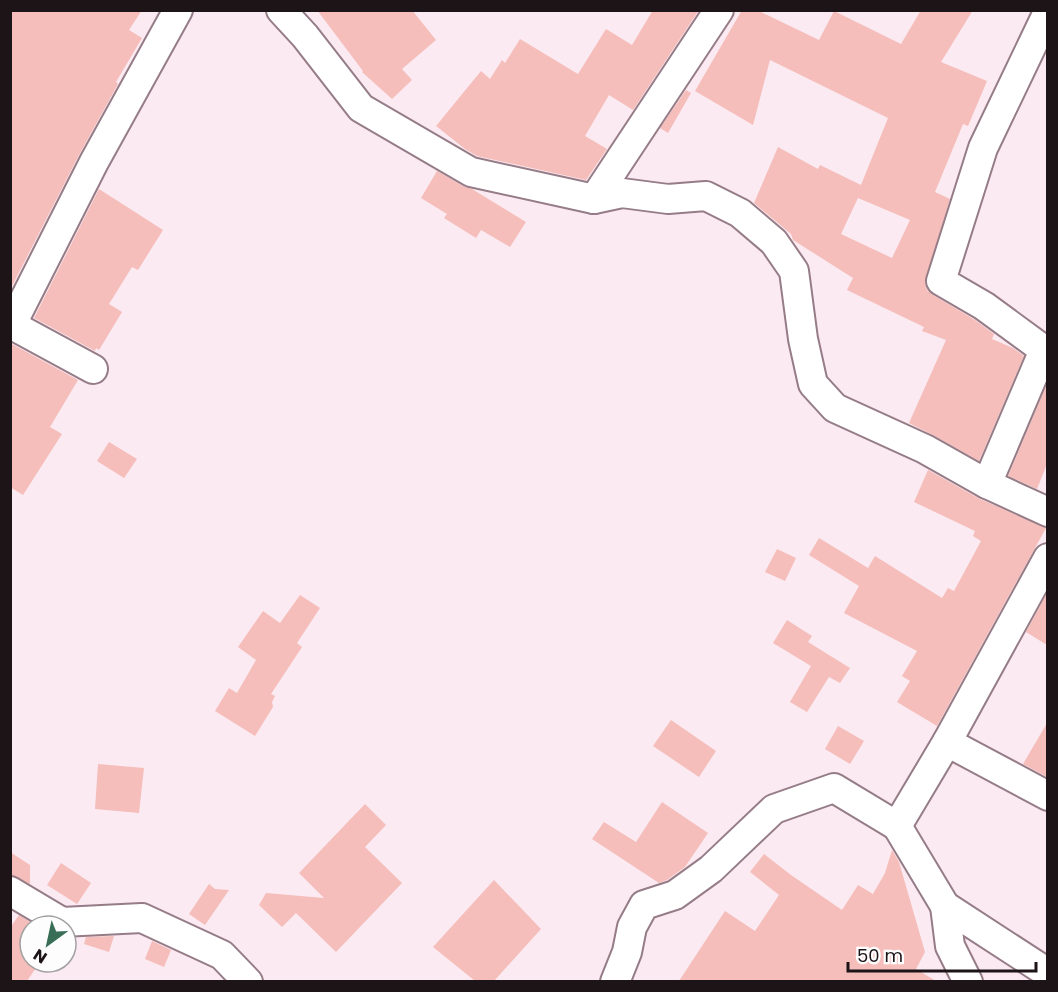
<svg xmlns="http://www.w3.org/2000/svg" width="1058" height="992" font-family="Poppins,sans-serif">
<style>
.building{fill:#f5beba;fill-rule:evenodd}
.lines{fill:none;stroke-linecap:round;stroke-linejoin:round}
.street-casing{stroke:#957c87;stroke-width:32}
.street{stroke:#fff;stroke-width:28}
</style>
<rect width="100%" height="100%" fill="#fbeaf2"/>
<g class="building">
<polygon points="10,10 142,10 129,30 142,38 116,82 118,84 79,155 10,290"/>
<polygon points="317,10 412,10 436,40 402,69 412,80 392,99 362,72 363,71"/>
<polygon points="653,10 699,10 633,110 609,95 585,136 607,149 586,180 477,156 465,149 436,126 481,71 490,79 502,60 505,63 520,39 578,74 606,29 632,45"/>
<path d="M742,10H757L819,40L834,11L901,44L921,10H973L941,62L987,81L968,126L963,124L935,192L950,199L925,283L927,290L933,295L975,320L994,334L992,339L1013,348L1024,356L979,461L933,435L909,423L946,340L922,331L924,327L847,290L853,278L793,240L791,234L754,203L778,147L818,169L820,165L861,185L888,118L770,60L753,125L695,91ZM858,198L910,220L892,258L841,234Z"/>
<polygon points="686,90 691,93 668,133 660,128"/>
<polygon points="437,171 463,186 472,189 526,222 510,247 481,230 476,238 444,218 447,214 421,198"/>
<polygon points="99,189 163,230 138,270 132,267 109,304 122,312 99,350 96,348 95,351 34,318"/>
<polygon points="10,343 78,380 50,427 62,434 23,495 10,487"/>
<polygon points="1047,384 1047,464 1037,489 1008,476"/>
<polygon points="109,442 137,459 124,478 97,461"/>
<polygon points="928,470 980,499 1046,528 937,726 897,702 910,681 902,676 917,651 844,613 859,586 809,555 819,538 868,568 875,556 942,598 948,588 954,591 981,541 973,536 975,531 914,502"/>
<polygon points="777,549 796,558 785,581 765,572"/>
<polygon points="1047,593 1047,645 1026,632"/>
<polygon points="300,595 320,608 297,643 302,647 271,694 275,696 272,702 273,707 255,736 215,711 229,688 237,693 256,660 238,647 263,611 280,623"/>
<polygon points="787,620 812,636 808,642 850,668 840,683 829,677 807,712 790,702 811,666 773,643"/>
<polygon points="671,720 716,751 699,777 653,746"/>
<polygon points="1047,723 1047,777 1023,764"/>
<polygon points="838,726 864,741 850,764 825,749"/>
<polygon points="98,764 144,768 139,813 95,809"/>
<polygon points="662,802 708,833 685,867 667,880 659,883 592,839 604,822 636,842"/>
<polygon points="365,804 386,825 365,847 402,883 336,952 296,913 282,927 259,905 266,893 324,898 299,873"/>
<polygon points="892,850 899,862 925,952 916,969 936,981 679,981 725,911 755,931 779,895 750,872 764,854 791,875 842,910 858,885 873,894 885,873"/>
<polygon points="10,852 30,865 30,884 10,875"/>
<polygon points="61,863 91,883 77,904 47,885"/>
<polygon points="494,880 541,929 494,981 475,981 433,947"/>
<polygon points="209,884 215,889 229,890 205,925 189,914"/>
<polygon points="19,915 30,922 30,962 40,962 27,981 10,981 10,928"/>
<polygon points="114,936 109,952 84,944 86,937"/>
<polygon points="152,941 171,950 164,967 145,959"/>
</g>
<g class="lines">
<g class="street-casing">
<g id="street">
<polyline points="281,10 305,36 361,108 471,172 594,199 719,10"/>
<polyline points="1048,12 983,148 941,281 984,306 1044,350 987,484 1048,512"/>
<polyline points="594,199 622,193 668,199 706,196 740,213 774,242 794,271 803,339 813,384 835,408 925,449 987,484"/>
<polyline points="10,324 93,369"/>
<polyline points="12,324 94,162 178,10"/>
<polyline points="947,742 1048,796"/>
<polyline points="897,826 945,906 1048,973"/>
<polyline points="10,891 62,922 142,918 222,955 248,982"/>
<polyline points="945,906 950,946 968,982"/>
<polyline points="615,982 627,952 632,927 644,905 675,895 711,869 774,809 834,788 897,826 947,742 1048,558"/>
</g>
</g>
<use href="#street" class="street"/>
</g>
<rect width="1058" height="992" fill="none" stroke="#1d1418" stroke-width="24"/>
<g transform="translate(48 944) rotate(213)"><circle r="28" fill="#fdfdfd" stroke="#a3a0a1" stroke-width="1.5"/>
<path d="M0-4.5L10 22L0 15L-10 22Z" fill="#376e55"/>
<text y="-9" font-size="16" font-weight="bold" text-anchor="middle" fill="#1d1418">N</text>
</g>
<path d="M848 962v9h188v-9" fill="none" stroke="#1d1418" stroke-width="3"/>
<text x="857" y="962" font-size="18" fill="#1d1418" stroke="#fdfdfd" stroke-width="4.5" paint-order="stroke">50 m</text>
</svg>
